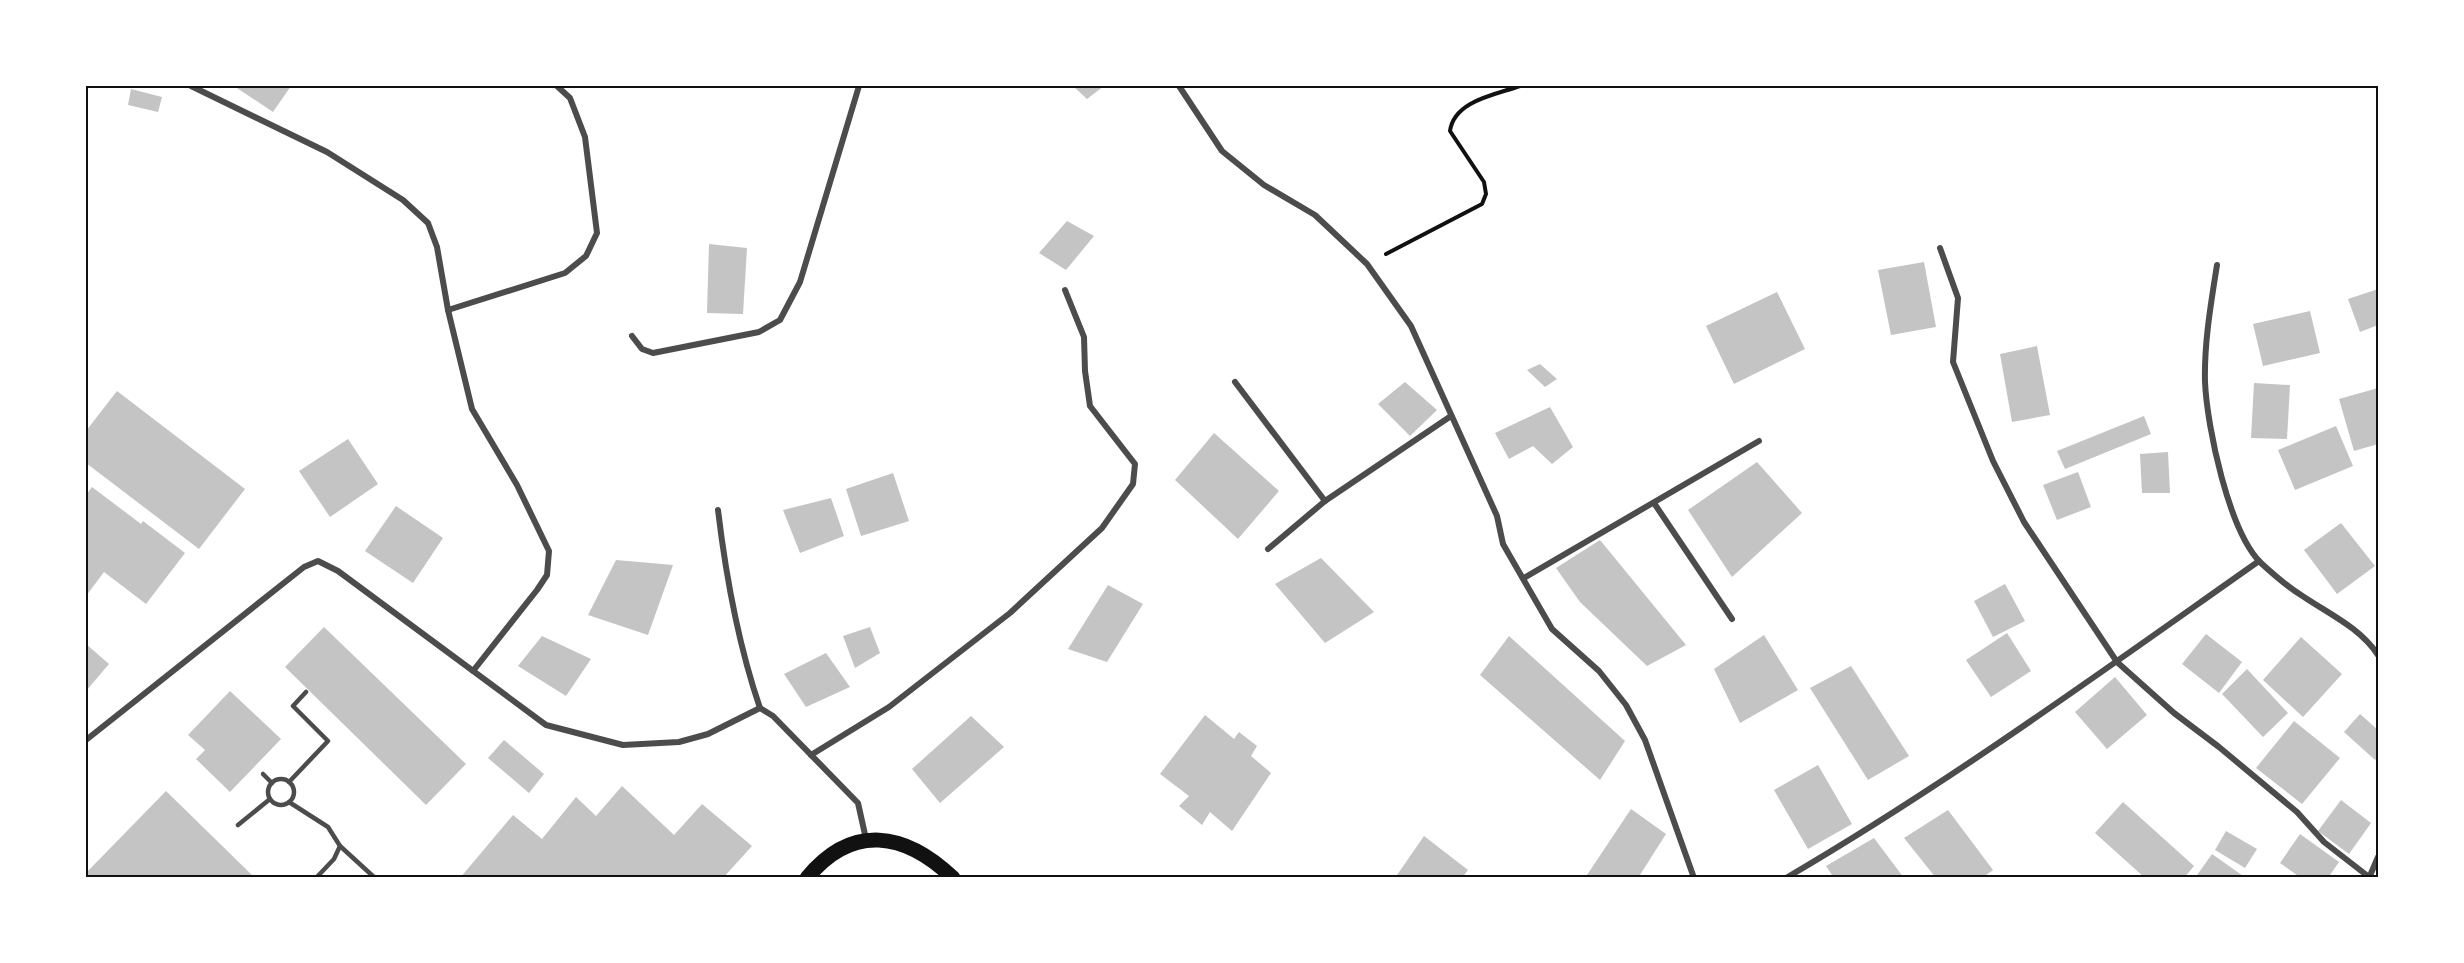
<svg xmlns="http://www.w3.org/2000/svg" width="2464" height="963" font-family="Jost,sans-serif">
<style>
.building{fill:#c4c4c4}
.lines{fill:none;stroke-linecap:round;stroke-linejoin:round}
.path{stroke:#111;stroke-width:4}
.service{stroke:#4c4c4c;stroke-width:4.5}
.minor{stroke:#4c4c4c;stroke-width:6}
.primary{stroke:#111;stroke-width:15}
.neatline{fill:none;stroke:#111;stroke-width:2}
</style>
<rect width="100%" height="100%" fill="#fff"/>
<g class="building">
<polygon points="234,86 291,86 273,112"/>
<polygon points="1073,86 1104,86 1087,99"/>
<polygon points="131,89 162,97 158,112 128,105"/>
<polygon points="1067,221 1094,236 1066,270 1039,253"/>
<polygon points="709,244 747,248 743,314 707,313"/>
<polygon points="1924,262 1936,327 1891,335 1878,270"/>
<polygon points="2378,289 2378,325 2360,332 2348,299"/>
<polygon points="1777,292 1805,349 1734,384 1706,326"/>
<polygon points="2310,311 2320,353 2263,366 2253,324"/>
<polygon points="2037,346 2050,415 2012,422 2000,354"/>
<polygon points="1540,364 1557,379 1545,387 1527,370"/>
<polygon points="1405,382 1437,410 1410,436 1378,404"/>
<polygon points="2254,383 2290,385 2287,439 2251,438"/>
<polygon points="2378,388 2378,444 2354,451 2339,399"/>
<polygon points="117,391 245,489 199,549 86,463 86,431"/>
<polygon points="1550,407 1573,447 1552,464 1533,446 1509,459 1495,433"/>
<polygon points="2144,416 2151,434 2065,469 2057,451"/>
<polygon points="2336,426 2353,466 2295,490 2278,450"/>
<polygon points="1214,433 1279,491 1238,539 1175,480"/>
<polygon points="348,439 378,484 330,517 299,471"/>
<polygon points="2168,452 2170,493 2142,493 2140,454"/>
<polygon points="1757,462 1802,513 1732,577 1688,510"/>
<polygon points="2078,472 2091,507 2057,520 2043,485"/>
<polygon points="893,473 909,521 861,536 846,489"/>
<polygon points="92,487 141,524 143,521 185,553 146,604 104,572 86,596 86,495"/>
<polygon points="831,498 844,536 800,553 783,510"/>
<polygon points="396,506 443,538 413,583 365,551"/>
<polygon points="2341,523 2375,566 2337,594 2304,550"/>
<polygon points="1600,540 1686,645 1647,666 1580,602 1556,568"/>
<polygon points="1321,558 1374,612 1325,643 1275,584"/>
<polygon points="616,560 673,565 648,635 588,615"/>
<polygon points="2005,584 2025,621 1993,637 1974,601"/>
<polygon points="1108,585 1143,604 1107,662 1068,649"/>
<polygon points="324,627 466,764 426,805 285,667"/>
<polygon points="870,627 880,653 855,668 843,636"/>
<polygon points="2007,633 2031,671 1991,697 1966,660"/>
<polygon points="2206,634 2242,662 2219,693 2182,664"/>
<polygon points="1764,635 1798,690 1740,723 1714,669"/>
<polygon points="542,636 591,659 566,696 518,666"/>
<polygon points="1509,636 1625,741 1600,780 1480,675"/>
<polygon points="2301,637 2342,674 2303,717 2263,680"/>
<polygon points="86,644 109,664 86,691"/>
<polygon points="826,653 850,687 806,707 784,674"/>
<polygon points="1851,666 1909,756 1868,780 1810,688"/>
<polygon points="2247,669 2288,713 2263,737 2222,694"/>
<polygon points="2115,677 2147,715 2107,749 2075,712"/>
<polygon points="230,691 281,739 230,792 196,759 205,750 188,735"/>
<polygon points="2360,714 2378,730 2378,757 2375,760 2344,732"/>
<polygon points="1205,715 1234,739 1239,732 1257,746 1251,756 1271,773 1232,831 1210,812 1202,825 1179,806 1189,796 1160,774"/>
<polygon points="971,716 1004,747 940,803 912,769"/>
<polygon points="2294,721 2340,758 2302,804 2256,768"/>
<polygon points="504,740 544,774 529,793 488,758"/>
<polygon points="1818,765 1852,824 1808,849 1774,790"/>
<polygon points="622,786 674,835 702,804 752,846 723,878 460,878 513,815 542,839 576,797 596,816"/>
<polygon points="166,791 255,878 86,878 86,873"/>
<polygon points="2341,800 2371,823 2349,854 2318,831"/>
<polygon points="2123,802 2194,866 2184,878 2145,878 2095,833"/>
<polygon points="1631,809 1666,834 1638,878 1585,878"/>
<polygon points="1948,810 1993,870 1982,878 1936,878 1904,838"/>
<polygon points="2226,831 2257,849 2245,868 2215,850"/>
<polygon points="2300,834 2339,862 2328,878 2301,878 2280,863"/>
<polygon points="1424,836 1468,870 1462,878 1395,878"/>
<polygon points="1874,838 1904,878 1834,878 1826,866"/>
<polygon points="2212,854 2246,878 2195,878"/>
</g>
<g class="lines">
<path class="path" d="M1386,254L1482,204L1486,194L1484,182L1450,131C1454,101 1494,95 1520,86"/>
<g class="service">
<polyline points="263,774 272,783"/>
<circle cx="281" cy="792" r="13"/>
<polyline points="289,782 328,741 293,706 306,692"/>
<polyline points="289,802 328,827 340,846 334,859 316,878"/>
<polyline points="238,825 270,799"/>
<polyline points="340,846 375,878"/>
</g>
<g class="minor">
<polyline points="191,86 327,152 403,200 428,223 437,247 448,310 472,409 517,485 549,551 547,575 537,590 473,671"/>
<polyline points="1179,86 1222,151 1264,185 1315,215 1367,264 1411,326 1497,516 1503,544 1552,629 1599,671 1626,705 1645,740 1694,878"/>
<polyline points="1940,248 1958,298 1953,362 1993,461 2024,522 2117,662 2174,713 2219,747 2297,812 2324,842 2369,877"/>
<path d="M2217,265C2211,303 2204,343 2205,382C2207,427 2229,532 2261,563C2274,575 2289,588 2304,597C2331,615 2360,628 2378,655"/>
<polyline points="448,310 565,273 586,256 597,233 585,137 570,98 557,86"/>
<polyline points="632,336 642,349 653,353 759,332 780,320 800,282 859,86"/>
<polyline points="1235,382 1325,501"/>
<polyline points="1654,503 1732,619"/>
<path d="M718,510C726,577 738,644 760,708"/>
<polyline points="1268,549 1325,501 1451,416"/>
<polyline points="1524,578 1759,441"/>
<polyline points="86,740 304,567 318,561 338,571 546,725 623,745 679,742 708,734 760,708 773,716 858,803 866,839"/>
<polyline points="811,755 889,707 1010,613 1102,528 1133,484 1135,464 1090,406 1085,371 1084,337 1065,290"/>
<path d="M1786,878C1950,782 2104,670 2259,561"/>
<polyline points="2369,878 2378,857"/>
</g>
<path class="primary" d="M807,878C852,823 905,832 953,878"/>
</g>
<rect width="2464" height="963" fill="none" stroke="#ffffff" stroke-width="174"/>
<rect x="87" y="87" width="2290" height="789" class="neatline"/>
</svg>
